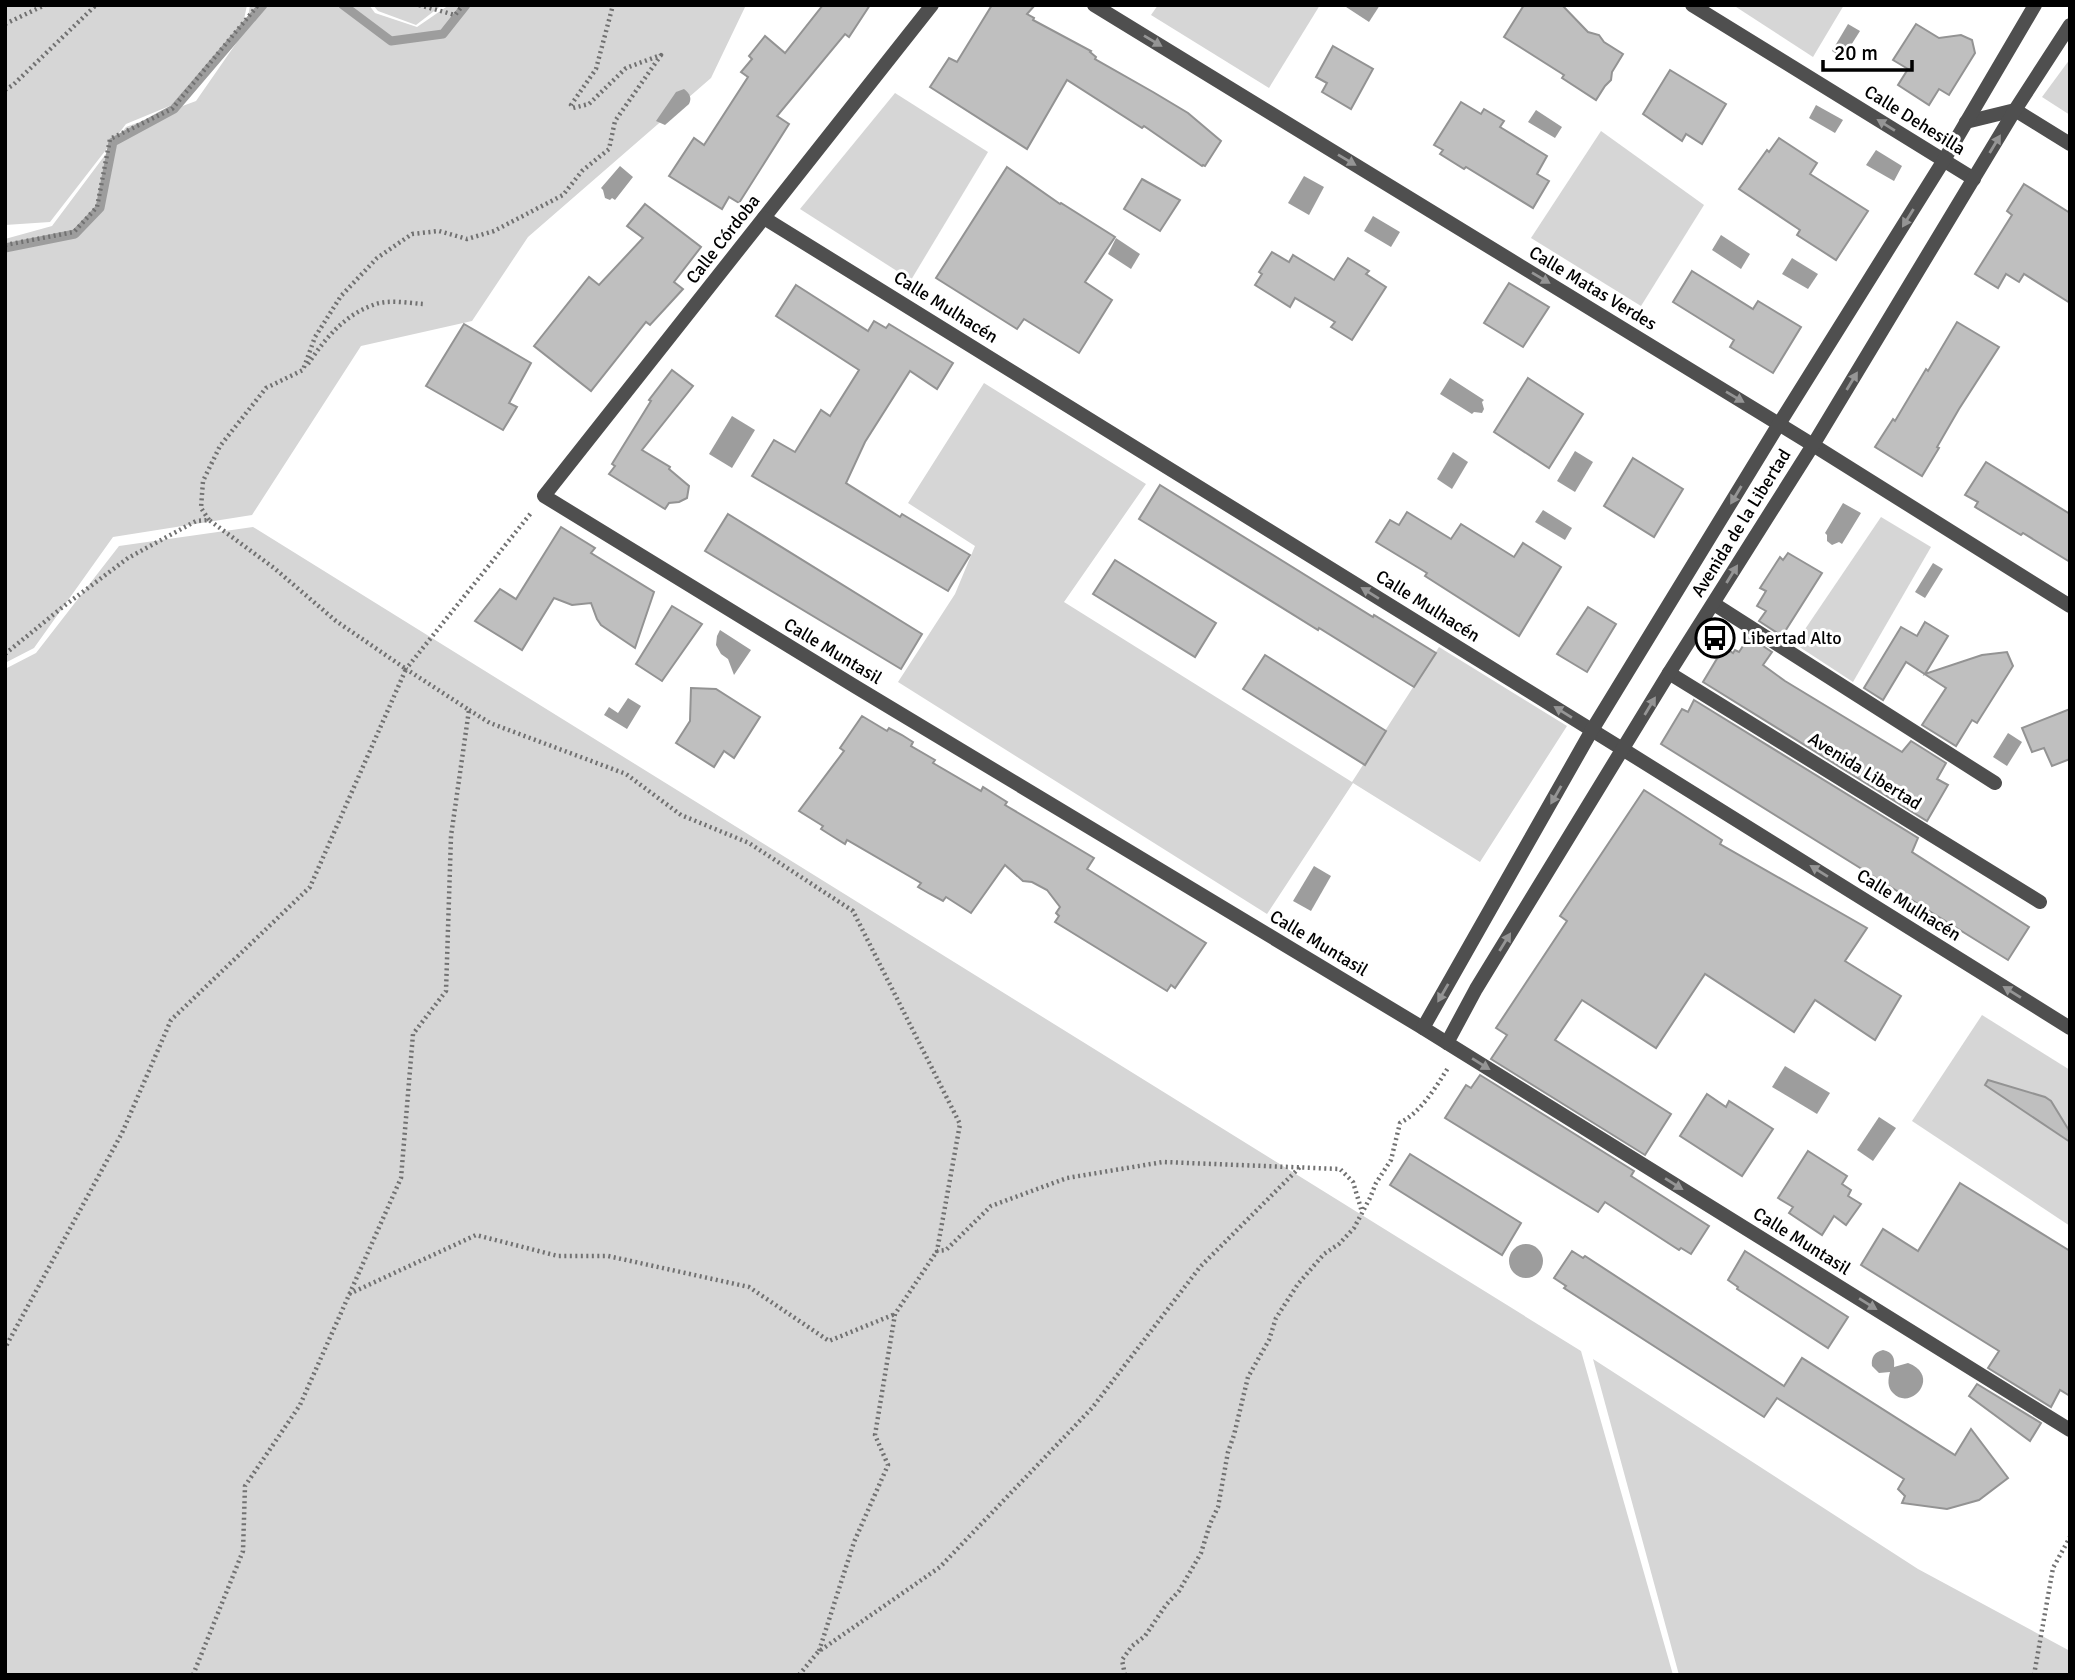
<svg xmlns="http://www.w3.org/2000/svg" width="2075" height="1680" font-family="Signika,sans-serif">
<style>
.green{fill:#d6d6d6}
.water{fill:#9d9d9d}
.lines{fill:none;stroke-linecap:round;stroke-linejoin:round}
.stream{stroke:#9d9d9d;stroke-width:9}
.building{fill:#bfbfbf;stroke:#939393;stroke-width:2}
.path{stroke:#717171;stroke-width:4.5;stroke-dasharray:2 3.5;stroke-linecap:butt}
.minor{stroke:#4f4f4f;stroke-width:14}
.tertiary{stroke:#4f4f4f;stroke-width:14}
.oneway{fill:#959595}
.labels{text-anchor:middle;stroke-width:6;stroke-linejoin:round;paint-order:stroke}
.street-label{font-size:18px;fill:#000;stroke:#fff}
.poi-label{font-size:18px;fill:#000;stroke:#fff;text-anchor:start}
</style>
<rect width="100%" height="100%" fill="#fff"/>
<g class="green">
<polygon points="5,5 247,5 242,29 189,98 126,124 50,222 5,225"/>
<polygon points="250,5 369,5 375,13 417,27 449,5 746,5 711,78 528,237 472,321 361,346 252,515 113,537 34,648 5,663 5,239 52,226 126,127 196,101 246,29"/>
<polygon points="373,5 442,5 416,25 378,11"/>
<polygon points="1158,5 1320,5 1269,88 1151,15"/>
<polygon points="1733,5 1844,5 1813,57"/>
<polygon points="2070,59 2070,115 2042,97"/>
<polygon points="895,93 988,152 911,280 800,209"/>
<polygon points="1601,131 1704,205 1641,306 1531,238"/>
<polygon points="984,383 1146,484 1064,602 1352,782 1439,647 1567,726 1480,862 1353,783 1267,914 898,682 955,594 975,546 908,503"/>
<polygon points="1881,517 1931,547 1853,682 1795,644"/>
<polygon points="253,527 1581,1351 1673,1675 5,1675 5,669 36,653 119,546"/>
<polygon points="1982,1015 2070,1070 2070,1226 1912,1121"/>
<polygon points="1593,1359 1918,1569 2070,1651 2070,1675 1679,1675"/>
</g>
<g class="water">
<polygon points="1343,5 1380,5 1369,22"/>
<polygon points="1848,24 1860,31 1843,58 1832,51"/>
<path d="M684,89C690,94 692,98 689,104L665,125L656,121L676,92Z"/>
<polygon points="1816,105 1843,120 1835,133 1809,118"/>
<polygon points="1536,110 1562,127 1555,138 1528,122"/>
<polygon points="1876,150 1902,166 1894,181 1866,165"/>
<polygon points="620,166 633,177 615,200 612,198 610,200 605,198 603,190 601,188"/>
<polygon points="1304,176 1324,187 1309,215 1288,203"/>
<polygon points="1373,216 1400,232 1391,247 1364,231"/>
<polygon points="1721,235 1750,254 1741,269 1712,250"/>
<polygon points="1116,238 1140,254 1131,269 1108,254"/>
<polygon points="1792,258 1818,274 1808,289 1782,274"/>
<polygon points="1450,378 1484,400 1482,402 1484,409 1482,413 1474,412 1472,414 1440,394"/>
<polygon points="732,416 755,430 732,468 709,454"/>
<polygon points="1575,451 1593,462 1575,492 1557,481"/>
<polygon points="1453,452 1468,462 1452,489 1437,479"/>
<polygon points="1843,503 1861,513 1842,544 1839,542 1832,545 1827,541 1827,535 1825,533"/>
<polygon points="1543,510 1572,528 1565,540 1535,522"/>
<polygon points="1933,563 1943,569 1925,598 1915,592"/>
<polygon points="720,630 751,650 734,675 728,659 721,654 716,645 717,636"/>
<polygon points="628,698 641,706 627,729 604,715 609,707 618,713"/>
<polygon points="2008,733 2022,742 2007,766 1993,757"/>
<polygon points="1314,866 1331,876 1311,911 1293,901"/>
<polygon points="1785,1066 1830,1093 1817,1114 1772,1087"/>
<polygon points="1879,1117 1896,1128 1873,1161 1857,1150"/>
<circle cx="1526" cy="1261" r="17"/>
<path d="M1883,1350C1893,1352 1895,1358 1894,1367L1908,1363C1942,1376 1911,1412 1893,1393C1887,1387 1888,1379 1890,1372L1879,1373L1872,1366C1871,1358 1874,1352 1883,1350Z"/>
</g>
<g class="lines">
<g class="stream">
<polyline points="343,5 391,41 443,34 466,5"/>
<polyline points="5,248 75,234 100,208 113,142 174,109 263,5"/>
</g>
</g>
<g class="building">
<polygon points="823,5 870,5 849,37 845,34 777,116 789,124 739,203 729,197 722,209 669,176 694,138 704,145 748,77 741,72 752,59 749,56 765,36 785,53"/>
<polygon points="992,5 1035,5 1027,14 1034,18 1033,20 1091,51 1090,52 1096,57 1095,59 1153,92 1188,113 1221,141 1205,166 1203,165 1202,166 1144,126 1142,128 1067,80 1027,149 930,87 949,58 957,62"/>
<polygon points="1524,5 1562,5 1588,32 1599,35 1604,42 1623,54 1612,72 1611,80 1605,86 1596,100 1562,78 1564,75 1504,37"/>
<polygon points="1916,24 1939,38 1961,35 1972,40 1975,53 1949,95 1939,89 1929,105 1898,85 1908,69 1893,60"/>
<polygon points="1333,46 1373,69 1351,109 1322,92 1327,83 1316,77"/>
<polygon points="1670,70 1726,104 1702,144 1686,134 1682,141 1643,114"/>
<polygon points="1461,102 1481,114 1484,109 1504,121 1500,127 1547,156 1537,174 1549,181 1533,208 1466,167 1464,169 1440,154 1443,150 1434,145"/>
<polygon points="1779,138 1817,163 1810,174 1868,211 1836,260 1797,235 1800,230 1739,189 1767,150 1769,152"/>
<polygon points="1007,167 1060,204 1061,203 1115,237 1085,282 1112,300 1079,353 1024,319 1017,329 936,278"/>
<polygon points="1142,179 1180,200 1160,231 1124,209"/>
<polygon points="2024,184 2070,213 2070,303 2024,274 2019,282 2006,274 1998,288 1975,274 2012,215 2007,211"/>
<polygon points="645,204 701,247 674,282 683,289 650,325 646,322 591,391 534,346 589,277 599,285 643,238 627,226"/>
<polygon points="1272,252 1289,262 1293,255 1334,280 1348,258 1369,271 1366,274 1386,287 1352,340 1331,327 1335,322 1295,298 1290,307 1255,285 1262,274 1259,272"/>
<polygon points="1692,271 1753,309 1758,301 1801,327 1773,373 1730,347 1734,340 1673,302"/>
<polygon points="1509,283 1549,307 1523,347 1484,323"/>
<polygon points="796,285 868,331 874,321 886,328 889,324 953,363 937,389 910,371 865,442 846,483 900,517 902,514 970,555 948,591 752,476 774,440 795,452 821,410 830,416 859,370 776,316"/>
<polygon points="1957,322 1999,347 1959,409 1937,447 1939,448 1922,476 1875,447 1893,419 1895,421 1926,369 1928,371"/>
<polygon points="464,324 531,363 509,403 517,407 503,430 426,386"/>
<polygon points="672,370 693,386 642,450 670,467 669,469 689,486 687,498 679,502 669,503 665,509 609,474 615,466 612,464 651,401 649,400"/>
<polygon points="1528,378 1583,414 1549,468 1494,432"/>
<polygon points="1633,458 1683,489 1654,537 1604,506"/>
<polygon points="1986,462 2070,514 2070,562 2023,533 2021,535 1975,507 1978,502 1965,495"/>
<polygon points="1160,485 1373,617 1374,615 1436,653 1414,687 1319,628 1318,630 1139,519"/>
<polygon points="1407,512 1451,539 1461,524 1514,557 1523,543 1561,567 1519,636 1425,576 1427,573 1376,542 1390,520 1399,525"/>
<polygon points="728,514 922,634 901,669 705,551"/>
<polygon points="561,527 595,548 591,553 654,592 635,648 601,625 597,619 591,603 572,605 554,598 522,650 475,621 500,589 516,599"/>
<polygon points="1788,553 1822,573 1782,636 1759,621 1766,611 1757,606 1766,591 1760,588 1780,557 1783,560"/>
<polygon points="1115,560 1216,623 1195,657 1093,594"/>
<polygon points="672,606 702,624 662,681 636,664"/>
<polygon points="1588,607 1616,624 1587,672 1557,654"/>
<polygon points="1925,622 1948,636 1925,674 1982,655 2007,652 2013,666 1977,723 1972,720 1956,746 1922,725 1946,688 1906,662 1883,700 1864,688 1901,627 1917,636"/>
<polygon points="1749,637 1772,652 1763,665 1785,681 1902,752 1911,741 1946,763 1937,779 1948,785 1927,821 1703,682 1724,647 1733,653 1735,650 1739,652"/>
<polygon points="1265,655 1386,731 1365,765 1243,689"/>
<polygon points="691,688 716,689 760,717 734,758 724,751 714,767 676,743 690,721"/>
<polygon points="1694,700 1918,838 1912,852 2029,927 2008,960 1661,744 1682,709 1688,712"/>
<polygon points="2070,709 2070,759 2052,766 2044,748 2032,752 2022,728"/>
<polygon points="862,716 887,731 889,728 902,735 913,742 911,746 935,760 933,763 981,791 983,787 1007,802 1005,805 1094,858 1087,869 1206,943 1175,988 1171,985 1167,991 1055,922 1059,916 1056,913 1060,907 1047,890 1032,882 1023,881 1005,865 971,913 946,897 943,901 930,894 918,887 921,883 847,840 845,844 832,836 821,829 823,826 799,811 844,751 840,748"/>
<polygon points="1644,790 1722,840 1720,844 1867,928 1845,961 1901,996 1875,1040 1815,1000 1794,1032 1705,974 1656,1048 1582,1000 1555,1040 1671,1114 1645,1155 1491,1059 1507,1035 1496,1028 1567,921 1560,916"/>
<polygon points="1480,1075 1634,1171 1631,1176 1709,1226 1691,1254 1681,1248 1679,1250 1605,1202 1598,1212 1445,1118 1466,1085 1471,1088"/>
<polygon points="1988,1080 2045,1097 2051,1101 2070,1132 2070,1142 1985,1085"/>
<polygon points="1707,1094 1726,1107 1729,1101 1773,1129 1742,1176 1680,1136"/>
<polygon points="1808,1151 1847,1176 1842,1184 1851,1190 1848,1196 1861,1204 1846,1225 1834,1216 1822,1235 1789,1213 1793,1207 1778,1198"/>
<polygon points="1410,1154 1521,1223 1502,1255 1390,1185"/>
<polygon points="1960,1183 2070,1251 2070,1396 2060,1390 2051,1407 1988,1368 1999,1351 1861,1265 1883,1229 1918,1251"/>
<polygon points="1572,1251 1583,1258 1585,1256 1784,1386 1802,1358 1955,1455 1971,1429 2008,1478 1979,1500 1947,1509 1902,1503 1905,1496 1898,1489 1904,1479 1777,1398 1764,1417 1564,1288 1566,1286 1554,1278"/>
<polygon points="1745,1251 1848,1317 1828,1348 1737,1289 1738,1287 1728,1280"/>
<polygon points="1977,1384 2041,1423 2030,1441 1969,1396"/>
</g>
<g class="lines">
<g class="path">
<polyline points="419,5 455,15 463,5"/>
<polyline points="5,24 45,5"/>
<polyline points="5,90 13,85 96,5"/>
<polyline points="5,245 74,232 97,207 110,139 172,109 258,5"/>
<path d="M308,364C325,339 343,316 373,305C388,299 407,303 423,304"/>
<polyline points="209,520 201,508 203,481 220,446 266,388 303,370 315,337 341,296 377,258 412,234 439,231 467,239 494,231 563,195 582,171 609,149 615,121 661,55 626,68 589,104 573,108 571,105 596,69 613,5"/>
<polyline points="5,654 64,606 128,558 196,521 209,520 274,568 336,621 406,669 310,887 171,1020 122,1133 5,1348"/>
<polyline points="469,710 490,723 626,774 681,815 749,843 853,911 960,1124 937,1251 946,1250 991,1206 1067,1178 1163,1162 1340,1169 1353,1182 1362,1212"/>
<polyline points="349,1294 476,1235 558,1256 608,1256 749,1287 829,1341 895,1314"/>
<polyline points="819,1651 854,1542 888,1465 875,1435 895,1314 937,1251"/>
<polyline points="193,1675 243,1551 245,1486 300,1405 401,1178 413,1034 446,991 451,836 469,710 406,669 531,513"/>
<polyline points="799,1675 818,1652 940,1567 1092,1408 1200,1267 1300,1167"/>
<path d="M1125,1675L1122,1660L1132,1646L1145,1636L1166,1605L1179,1591L1201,1553L1210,1524L1218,1507L1228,1452L1234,1435L1248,1377L1269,1340L1276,1318L1298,1284L1324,1254L1339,1244L1354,1228L1370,1198L1376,1183L1391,1160L1400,1123C1422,1111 1435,1088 1448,1068"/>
<polyline points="2034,1675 2053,1568 2070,1537"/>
</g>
<g class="minor">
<polyline points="932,5 544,496 856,687 1423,1028"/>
<polyline points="1094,5 1813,445 2070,606"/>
<polyline points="1692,5 1974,179"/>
<polyline points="1966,122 2015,110 2070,144"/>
<polyline points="764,218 1624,750 2070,1028"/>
<polyline points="1714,604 1995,783"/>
<polyline points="1669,673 2040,902"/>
</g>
<g class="tertiary">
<polyline points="2035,5 1944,160 1779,424 1592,730 1423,1028 2070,1430"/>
<polyline points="1447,1043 1476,989 1669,673 1813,445 2015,110 2070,25"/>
</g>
</g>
<defs><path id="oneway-solid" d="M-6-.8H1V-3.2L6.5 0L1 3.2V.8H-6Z" transform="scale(1.75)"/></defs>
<g class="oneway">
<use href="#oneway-solid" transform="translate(1153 41) rotate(31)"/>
<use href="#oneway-solid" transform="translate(1886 125) rotate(-148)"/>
<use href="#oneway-solid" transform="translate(1995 144) rotate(-59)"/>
<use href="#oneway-solid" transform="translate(1347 160) rotate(31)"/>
<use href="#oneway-solid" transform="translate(1908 218) rotate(122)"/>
<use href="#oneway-solid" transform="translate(1541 278) rotate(31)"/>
<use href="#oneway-solid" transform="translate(1852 381) rotate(-59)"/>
<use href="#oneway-solid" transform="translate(1735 397) rotate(31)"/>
<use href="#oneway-solid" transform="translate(1736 495) rotate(121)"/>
<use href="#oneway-solid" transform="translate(1732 574) rotate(-58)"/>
<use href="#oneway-solid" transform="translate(1370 593) rotate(-148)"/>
<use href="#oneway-solid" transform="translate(1650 706) rotate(-59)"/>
<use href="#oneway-solid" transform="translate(1563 712) rotate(-148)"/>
<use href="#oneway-solid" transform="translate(1556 795) rotate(120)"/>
<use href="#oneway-solid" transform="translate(1819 871) rotate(-148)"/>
<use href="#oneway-solid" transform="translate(1505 942) rotate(-58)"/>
<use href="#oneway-solid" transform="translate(2012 992) rotate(-148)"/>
<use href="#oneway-solid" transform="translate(1443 993) rotate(120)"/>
<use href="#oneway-solid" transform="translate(1481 1064) rotate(32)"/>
<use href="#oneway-solid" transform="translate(1674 1184) rotate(32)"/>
<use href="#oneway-solid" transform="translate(1868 1304) rotate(32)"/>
</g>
<defs>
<g id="bus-ring" transform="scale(2.0125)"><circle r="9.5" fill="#fff" stroke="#000" stroke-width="1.5"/><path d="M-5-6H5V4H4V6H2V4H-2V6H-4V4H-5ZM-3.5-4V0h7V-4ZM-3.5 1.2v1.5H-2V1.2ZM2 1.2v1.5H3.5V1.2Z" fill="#000"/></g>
</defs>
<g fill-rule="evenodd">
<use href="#bus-ring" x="1715" y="638"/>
</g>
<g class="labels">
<g class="street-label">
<text transform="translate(1915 120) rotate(32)" y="6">Calle Dehesilla</text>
<text transform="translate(723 239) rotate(-52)" y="6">Calle Córdoba</text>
<text transform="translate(1593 288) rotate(31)" y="6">Calle Matas Verdes</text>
<text transform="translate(946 307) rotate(32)" y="6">Calle Mulhacén</text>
<text transform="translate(1741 523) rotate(-58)" y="6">Avenida de la Libertad</text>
<text transform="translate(1428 606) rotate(32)" y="6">Calle Mulhacén</text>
<text transform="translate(833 651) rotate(31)" y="6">Calle Muntasil</text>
<text transform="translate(1865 771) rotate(32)" y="6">Avenida Libertad</text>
<text transform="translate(1909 905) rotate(32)" y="6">Calle Mulhacén</text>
<text transform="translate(1319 943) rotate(31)" y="6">Calle Muntasil</text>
<text transform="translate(1802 1241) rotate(32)" y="6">Calle Muntasil</text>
</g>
<g class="poi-label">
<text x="1742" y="644">Libertad Alto</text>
</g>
</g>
<rect width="2075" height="1680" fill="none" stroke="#000000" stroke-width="14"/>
<path d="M1823 60v10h89v-10" fill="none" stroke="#000000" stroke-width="3.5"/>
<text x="1834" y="60" font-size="21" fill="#000000" stroke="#ffffff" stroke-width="5" paint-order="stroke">20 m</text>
</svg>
